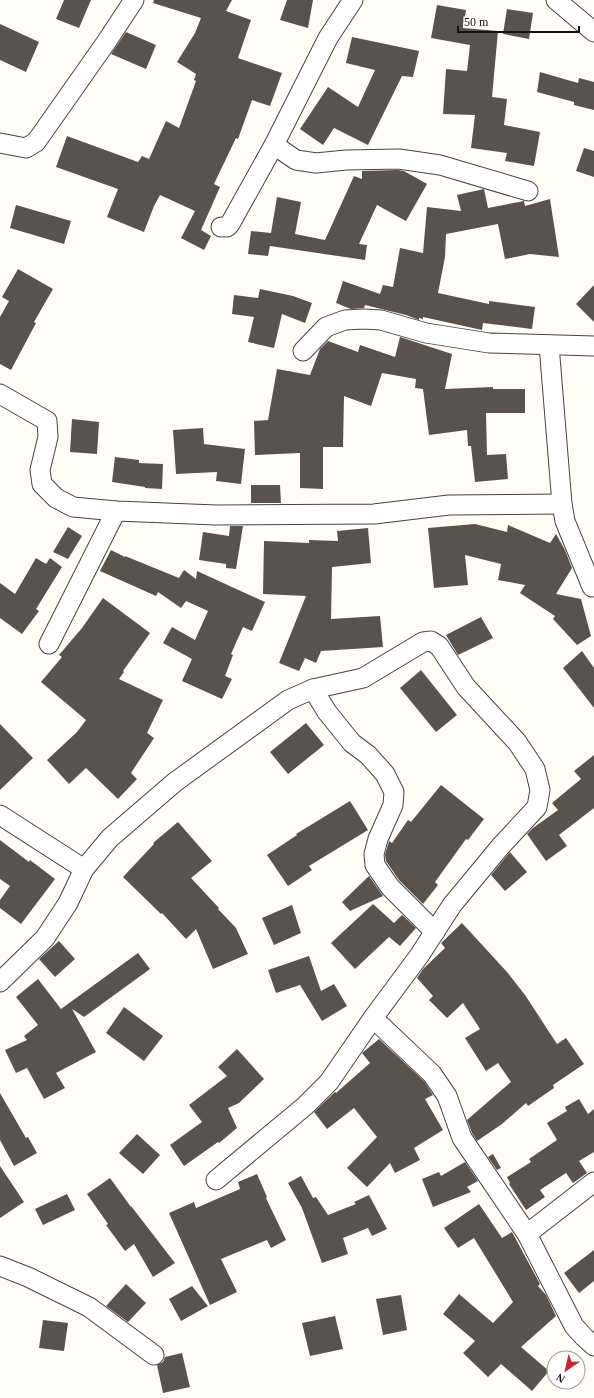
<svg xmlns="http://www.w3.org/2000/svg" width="594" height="1398" font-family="Georgia,serif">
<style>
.building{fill:#5a524d}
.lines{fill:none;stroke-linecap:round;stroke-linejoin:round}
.minor-casing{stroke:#444;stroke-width:21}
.minor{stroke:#fff;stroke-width:19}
</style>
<rect width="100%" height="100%" fill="#fffdf5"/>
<g class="building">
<polygon points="64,0 91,0 79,28 56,19"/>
<polygon points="154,0 232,0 226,11 251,20 238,58 282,73 270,106 252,100 238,139 236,138 214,184 220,187 201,230 211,236 204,250 181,238 195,211 160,195 154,206 144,232 107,217 118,189 56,167 67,136 138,162 142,156 149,159 166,121 179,128 196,81 194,80 196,74 177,62 195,33 201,18 153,3"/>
<polygon points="287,0 313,0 308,28 280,20"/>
<polygon points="437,5 466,10 463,28 498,31 492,97 507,99 504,125 540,132 534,166 505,161 507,153 471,148 475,115 443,114 446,69 467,71 470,45 431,38"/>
<polygon points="507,9 533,13 529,39 503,34"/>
<polygon points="0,24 39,42 26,72 0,60"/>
<polygon points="126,32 156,45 146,69 111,54"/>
<polygon points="352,37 419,51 413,77 402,76 368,145 334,128 323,145 300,129 328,87 358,107 375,70 346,63"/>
<polygon points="540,72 578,83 579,78 594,82 594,110 574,105 574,102 537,92"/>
<polygon points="584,148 594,151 594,177 576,171"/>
<polygon points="398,170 404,171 427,184 406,221 377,205 359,244 367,245 365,260 270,246 268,256 248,254 251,231 271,233 277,197 301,202 295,234 325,240 354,176 362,179 362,171"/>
<polygon points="484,189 488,208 524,201 525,206 550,199 559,257 530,254 505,259 498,224 446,234 445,257 438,293 489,304 489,301 535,307 532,329 483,323 482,330 423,317 423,319 419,318 419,320 406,315 365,305 364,308 351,309 336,303 343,281 380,294 383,285 393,287 400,248 423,253 427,207 461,211 457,195"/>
<polygon points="16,205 71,221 64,244 10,228"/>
<polygon points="18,269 53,289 34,322 36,323 11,370 0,364 0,317 9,301 2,297"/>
<polygon points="594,285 594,322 576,304"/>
<polygon points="260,289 293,296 312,303 305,323 282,314 274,348 248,342 254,317 232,314 234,295 258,298"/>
<polygon points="400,337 452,354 445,389 493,387 493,389 525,389 525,413 486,413 487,455 506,454 508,479 475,482 471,446 468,446 467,430 429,435 423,389 415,388 416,379 382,373 371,406 344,396 343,447 323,447 323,489 300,488 300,453 255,455 254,421 268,420 277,369 310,375 320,349 328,341 358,352 360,345 395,357"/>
<polygon points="72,419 99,422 97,454 70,452"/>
<polygon points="203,428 204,444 245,449 241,484 216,481 217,472 176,474 173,430"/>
<polygon points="115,457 139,460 139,463 163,464 162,489 145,488 145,487 112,482"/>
<polygon points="251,485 280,485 281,503 251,503"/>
<polygon points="475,524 507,532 508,525 550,543 556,534 565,550 572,568 556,594 581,599 591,636 577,645 553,619 555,616 520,593 525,585 498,580 501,564 465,555 468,585 434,588 428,528"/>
<polygon points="230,526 243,526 236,569 226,568 226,564 199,560 203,532 229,536"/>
<polygon points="68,527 82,536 68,559 53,552"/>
<polygon points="368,528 371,563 332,567 331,619 380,616 383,647 321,651 316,663 305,658 299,671 279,663 306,596 263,594 264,541 309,543 309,540 338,541 337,531"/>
<polygon points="111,550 125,557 125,556 179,578 184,570 196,579 197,571 265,602 252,631 243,627 231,654 233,655 225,676 232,679 222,699 182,681 192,659 163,643 172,627 195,640 208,611 186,601 181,608 158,592 156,596 100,571"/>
<polygon points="36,558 46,564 50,558 62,567 36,609 39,611 22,634 0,618 0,583 15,594"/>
<polygon points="103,598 150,633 123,671 124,672 119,679 163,700 147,733 154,738 131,773 137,779 118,799 86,768 69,784 47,760 77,732 86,720 41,682 62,657 59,655 82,628"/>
<polygon points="481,617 493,638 458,655 446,635"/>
<polygon points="582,651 594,668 594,708 563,668"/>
<polygon points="421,670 457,715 436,732 400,688"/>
<polygon points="306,723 324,745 288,774 270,752"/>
<polygon points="0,724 33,758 0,790"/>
<polygon points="594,755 594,808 559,835 567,846 546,861 527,834 533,828 558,810 552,803 581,779 574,771"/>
<polygon points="441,785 484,819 468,840 466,839 435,882 438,885 423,904 399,880 386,861 385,855 389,841 392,843 408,820 411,822"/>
<polygon points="350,801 368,830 309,866 312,870 288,886 267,855 297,835 296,834"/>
<polygon points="178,822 212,861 191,878 219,908 218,909 236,928 248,954 213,969 196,929 186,939 162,913 161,914 123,877 154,844 153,843"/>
<polygon points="0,840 29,862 30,860 55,879 21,924 0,908 0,900 10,886 0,879"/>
<polygon points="510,852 527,872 505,891 491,875"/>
<polygon points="369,876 383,896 350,911 342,902"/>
<polygon points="373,904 394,923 402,915 416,928 400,946 389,937 355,969 331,943"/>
<polygon points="292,905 301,933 274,945 262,918"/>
<polygon points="462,923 507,972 525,995 557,1044 566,1038 584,1064 553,1085 554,1088 528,1106 526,1103 502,1124 477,1141 472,1133 467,1120 511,1082 498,1063 486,1071 465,1038 480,1029 463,1003 447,1018 429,1000 433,996 417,978 423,969 445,948 441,943"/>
<polygon points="59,941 75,959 55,977 39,959"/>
<polygon points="138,953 150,969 84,1017 72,1009 96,1052 56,1073 65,1088 44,1099 27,1068 16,1073 5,1050 27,1040 24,1036 38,1025 16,997 38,979 61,1009"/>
<polygon points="309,956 321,991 334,984 347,1006 322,1021 300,985 276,993 268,970"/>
<polygon points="124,1007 163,1036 144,1061 106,1033"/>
<polygon points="379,1039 424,1081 433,1095 425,1099 443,1130 414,1148 420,1160 395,1173 390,1163 367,1187 347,1168 377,1137 354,1108 327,1129 314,1112 335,1092 336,1093 370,1063 362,1053"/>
<polygon points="237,1049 264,1079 239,1103 228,1108 237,1128 219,1143 218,1142 184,1166 170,1145 202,1122 189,1105 227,1076 218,1067"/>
<polygon points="0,1093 26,1138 28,1137 37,1153 14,1166 0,1140"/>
<polygon points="579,1099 588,1114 594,1109 594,1152 579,1161 587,1173 573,1183 566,1173 540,1190 545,1197 526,1210 509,1184 510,1183 507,1177 531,1162 529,1159 557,1140 547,1123 567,1111 565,1107"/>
<polygon points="137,1134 160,1155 143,1174 119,1153"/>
<polygon points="493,1154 501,1168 497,1170 488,1157"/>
<polygon points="465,1162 478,1181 467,1187 471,1192 433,1207 422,1179 439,1172 441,1176"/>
<polygon points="0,1166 24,1202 0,1218"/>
<polygon points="257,1174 267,1197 266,1198 286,1240 271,1248 267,1240 221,1259 237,1292 210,1305 169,1213 194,1202 196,1208 240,1189 238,1182"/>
<polygon points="301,1176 313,1198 316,1197 328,1215 356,1204 354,1202 369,1195 387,1229 372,1236 368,1228 343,1238 348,1254 322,1263 302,1208 288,1183"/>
<polygon points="110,1178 131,1207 131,1206 175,1263 153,1277 134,1244 125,1251 106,1225 108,1224 87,1194"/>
<polygon points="67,1194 75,1210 43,1225 35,1209"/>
<polygon points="479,1204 502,1238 512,1232 540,1284 538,1286 546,1295 556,1316 521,1347 549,1371 532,1391 501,1364 488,1377 463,1353 475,1341 443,1314 459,1294 493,1323 513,1302 474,1238 458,1248 444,1228"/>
<polygon points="594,1250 594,1281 579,1293 564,1273"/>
<polygon points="126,1284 146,1303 128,1322 106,1306"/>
<polygon points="192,1286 208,1306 181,1321 169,1299"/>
<polygon points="401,1295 407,1330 383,1335 376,1299"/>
<polygon points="335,1316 343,1349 310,1356 302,1323"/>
<polygon points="43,1320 68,1323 64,1351 39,1348"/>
<polygon points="182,1353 190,1387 163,1393 157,1365 163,1362 165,1357"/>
</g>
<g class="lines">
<g class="minor-casing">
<g id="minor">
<polyline points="556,0 594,32"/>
<polyline points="0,143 26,148 36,142 107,41 134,0"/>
<polyline points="274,145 296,160 316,163 346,160 399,159 440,165 528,191"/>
<polyline points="221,227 227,227 230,224 274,145 328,38 353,0"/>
<polyline points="549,345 562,504 565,521 592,587"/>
<polyline points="303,351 326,327 345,320 364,319 381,320 426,333 489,343 594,346"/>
<polyline points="0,394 47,421 48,437 40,470 42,484 56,498 73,507 116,511 216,515 374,514 449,505 562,504"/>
<polyline points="49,644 116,511"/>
<polyline points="313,689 327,712 352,743 368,755 385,774 394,792 393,805 378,839 374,854 375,865 390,887 435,932"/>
<polyline points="0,815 84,869"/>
<polyline points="0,982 45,938 68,903 84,869 110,838 175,782 288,700 313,689 363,678 423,642 431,641 439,646 466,687 517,742 535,769 540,790 537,807 500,847 452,905 419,956 373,1018 329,1082 305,1106 216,1180"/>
<polyline points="373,1018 432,1074 447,1096 462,1138 527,1234 574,1326 584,1337 594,1346"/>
<polyline points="527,1234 594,1182"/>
<polyline points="0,1266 28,1277 89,1307 154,1355"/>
</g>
</g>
<use href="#minor" class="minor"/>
</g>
<g transform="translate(566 1370) rotate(214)"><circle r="19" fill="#ffffff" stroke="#a0a0a0"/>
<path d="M0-3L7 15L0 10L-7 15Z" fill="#c4262e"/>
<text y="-6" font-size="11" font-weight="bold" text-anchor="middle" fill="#111111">N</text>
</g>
<path d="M458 26v6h121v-6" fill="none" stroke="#111111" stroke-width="2"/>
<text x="464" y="26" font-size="12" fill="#111111" stroke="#ffffff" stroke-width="3" paint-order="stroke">50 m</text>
</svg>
